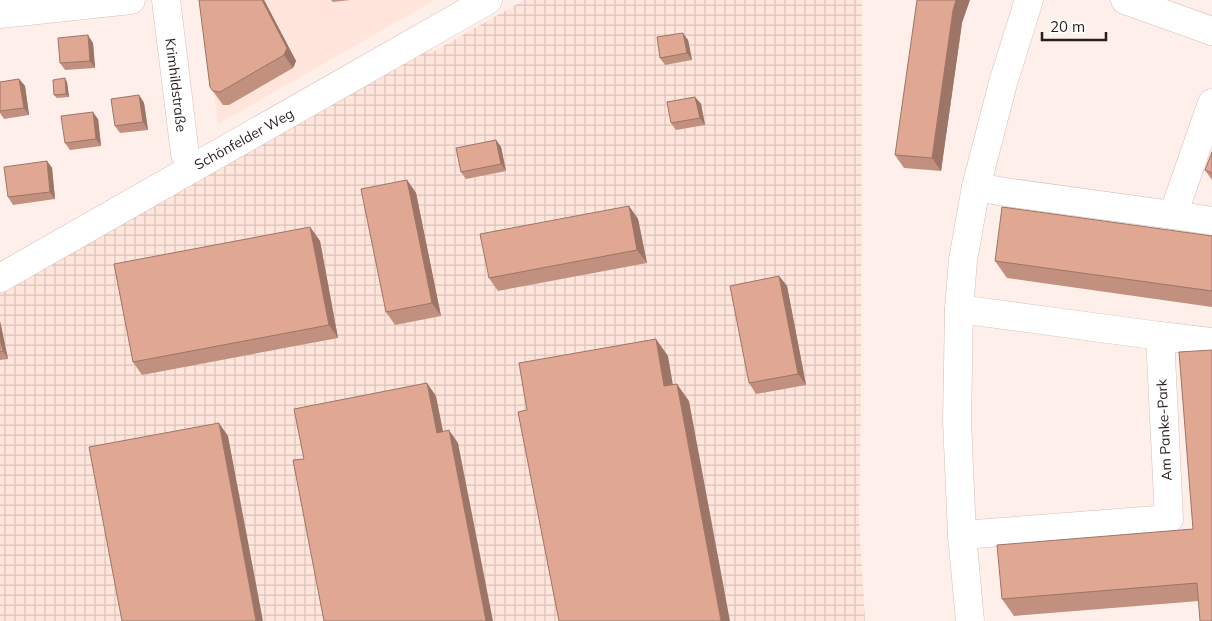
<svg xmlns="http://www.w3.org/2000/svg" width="1212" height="621" font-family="Mulish,sans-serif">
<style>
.industrial{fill:url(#industrial-grid)}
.built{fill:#ffe5db}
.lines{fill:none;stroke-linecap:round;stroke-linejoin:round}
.minor-casing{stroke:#d6beb6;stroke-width:29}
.minor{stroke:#fff;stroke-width:28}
.wall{fill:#c1907e}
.shaded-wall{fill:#9d7566}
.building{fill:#e0a792;stroke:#9d7566}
.labels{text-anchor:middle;stroke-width:5;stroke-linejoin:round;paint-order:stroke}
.street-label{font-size:14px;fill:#271e1b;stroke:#fff}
</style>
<defs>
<pattern id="industrial-grid" width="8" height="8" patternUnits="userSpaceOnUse" patternTransform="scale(1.25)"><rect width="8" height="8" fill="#ffe5db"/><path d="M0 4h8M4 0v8" fill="none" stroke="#dbc4bb"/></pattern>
</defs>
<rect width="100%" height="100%" fill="#ffefea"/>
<polygon class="industrial" points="524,0 862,0 861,399 859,520 865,621 0,621 0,294 431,45 433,52"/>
<polygon class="built" points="201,0 435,0 218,124"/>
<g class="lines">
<g class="minor-casing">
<g id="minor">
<polyline points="166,0 185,154 193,168"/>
<polyline points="1125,0 1212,31"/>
<polyline points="0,14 131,0"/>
<polyline points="976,187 1005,192 1173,215 1212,103"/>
<polyline points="1173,215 1212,221"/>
<polyline points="0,278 488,0"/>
<polyline points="959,309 1160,336 1169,519 962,535"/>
<polyline points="1160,336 1212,342"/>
<polyline points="970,621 962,535 957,421 959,309 963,260 976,187 1003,83 1029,0"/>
</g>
</g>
<use href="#minor" class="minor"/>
</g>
<g class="wall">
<polygon points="199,0 264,0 296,61 293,68 229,105 223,105 210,87"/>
<polygon points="331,0 350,0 333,2"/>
<polygon points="962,23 941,171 904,168 895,155"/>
<polygon points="688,40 692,60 665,65 660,58"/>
<polygon points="93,43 95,68 65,70 60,63"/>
<polygon points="19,79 25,86 29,115 4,119 0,113 0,82"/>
<polygon points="67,82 69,97 57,98 54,95"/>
<polygon points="139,95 144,103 148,130 120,133 115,126"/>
<polygon points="695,97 701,104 705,125 676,130 671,123"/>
<polygon points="98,119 101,146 70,150 65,143"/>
<polygon points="496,140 501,147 506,171 466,179 461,172"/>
<polygon points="1212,152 1212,180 1205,170"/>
<polygon points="47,161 52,168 55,199 13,205 8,197"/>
<polygon points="407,180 416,193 441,316 395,325 386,312"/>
<polygon points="629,206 638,219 647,263 498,291 489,278"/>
<polygon points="310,227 320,241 338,338 142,375 133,362"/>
<polygon points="1212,236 1212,307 1007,278 995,261"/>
<polygon points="779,276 787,286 806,385 756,394 749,383"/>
<polygon points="0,321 8,359 0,360"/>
<polygon points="1193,529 1199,601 1014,616 1002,599"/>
</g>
<g class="shaded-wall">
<polygon points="262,0 264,0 296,61 293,68 284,55"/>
<polygon points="956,0 970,0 962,23 941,171 932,158 953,10"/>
<polygon points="683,33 688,40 692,60 687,53"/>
<polygon points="88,35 93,43 95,68 90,61"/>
<polygon points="65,78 67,82 69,97 66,94"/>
<polygon points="19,79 25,86 29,115 24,108"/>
<polygon points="139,95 144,103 148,130 143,122"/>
<polygon points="695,97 701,104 705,125 700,118"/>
<polygon points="93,112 98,119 101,146 96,139"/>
<polygon points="496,140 501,147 506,171 501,164"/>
<polygon points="47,161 52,168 55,199 50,192"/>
<polygon points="407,180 416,193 441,316 432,303"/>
<polygon points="629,206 638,219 647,263 637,250"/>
<polygon points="310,227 320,241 338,338 329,325"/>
<polygon points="779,276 787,286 806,385 798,374"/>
<polygon points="0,321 8,359 3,351 0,338"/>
<polygon points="656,339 668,356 676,403 664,386"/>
<polygon points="427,383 436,396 446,446 437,433"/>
<polygon points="677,384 689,401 730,621 721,621"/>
<polygon points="219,423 228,436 263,621 256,621"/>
<polygon points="449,430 458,443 493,621 486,621"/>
</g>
<g class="building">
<polygon points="199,0 262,0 287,48 284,55 220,92 213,91 210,87"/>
<polygon points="917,0 956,0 953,10 932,158 895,155"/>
<polygon points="683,33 687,53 660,58 657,37"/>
<polygon points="88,35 90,61 60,63 58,38"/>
<polygon points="65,78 66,94 54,95 53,80"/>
<polygon points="19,79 24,108 0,111 0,82"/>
<polygon points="139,95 143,122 115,126 111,99"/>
<polygon points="695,97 700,118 671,123 667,102"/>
<polygon points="93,112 96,139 65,143 61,116"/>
<polygon points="496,140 501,164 461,172 456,148"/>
<polygon points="1212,152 1212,173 1205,170"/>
<polygon points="47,161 50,192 8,197 4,167"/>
<polygon points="407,180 432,303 386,312 361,189"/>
<polygon points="629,206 637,250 489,278 480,234"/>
<polygon points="1002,207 1212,236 1212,291 995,261"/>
<polygon points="310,227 329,325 133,362 114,264"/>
<polygon points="779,276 798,374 749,383 730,286"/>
<polygon points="0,338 3,351 0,352"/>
<polygon points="656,339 664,386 677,384 721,621 559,621 518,412 527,410 519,363"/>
<polygon points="1212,350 1212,621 1200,621 1197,583 1002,599 997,545 1193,529 1179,352"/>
<polygon points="427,383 437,433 449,430 486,621 324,621 293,460 304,459 294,409"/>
<polygon points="219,423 256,621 122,621 89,447"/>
</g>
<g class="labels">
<g class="street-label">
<text transform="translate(176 85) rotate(83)" y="5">Krimhildstraße</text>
<text transform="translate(244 139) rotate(-29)" y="5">Schönfelder Weg</text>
<text transform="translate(1164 430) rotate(-93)" y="5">Am Panke-Park</text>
</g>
</g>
<path d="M1042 32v8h64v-8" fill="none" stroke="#271e1b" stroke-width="2.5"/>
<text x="1050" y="32" font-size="15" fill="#271e1b" stroke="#ffffff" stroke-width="4" paint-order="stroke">20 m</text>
</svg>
